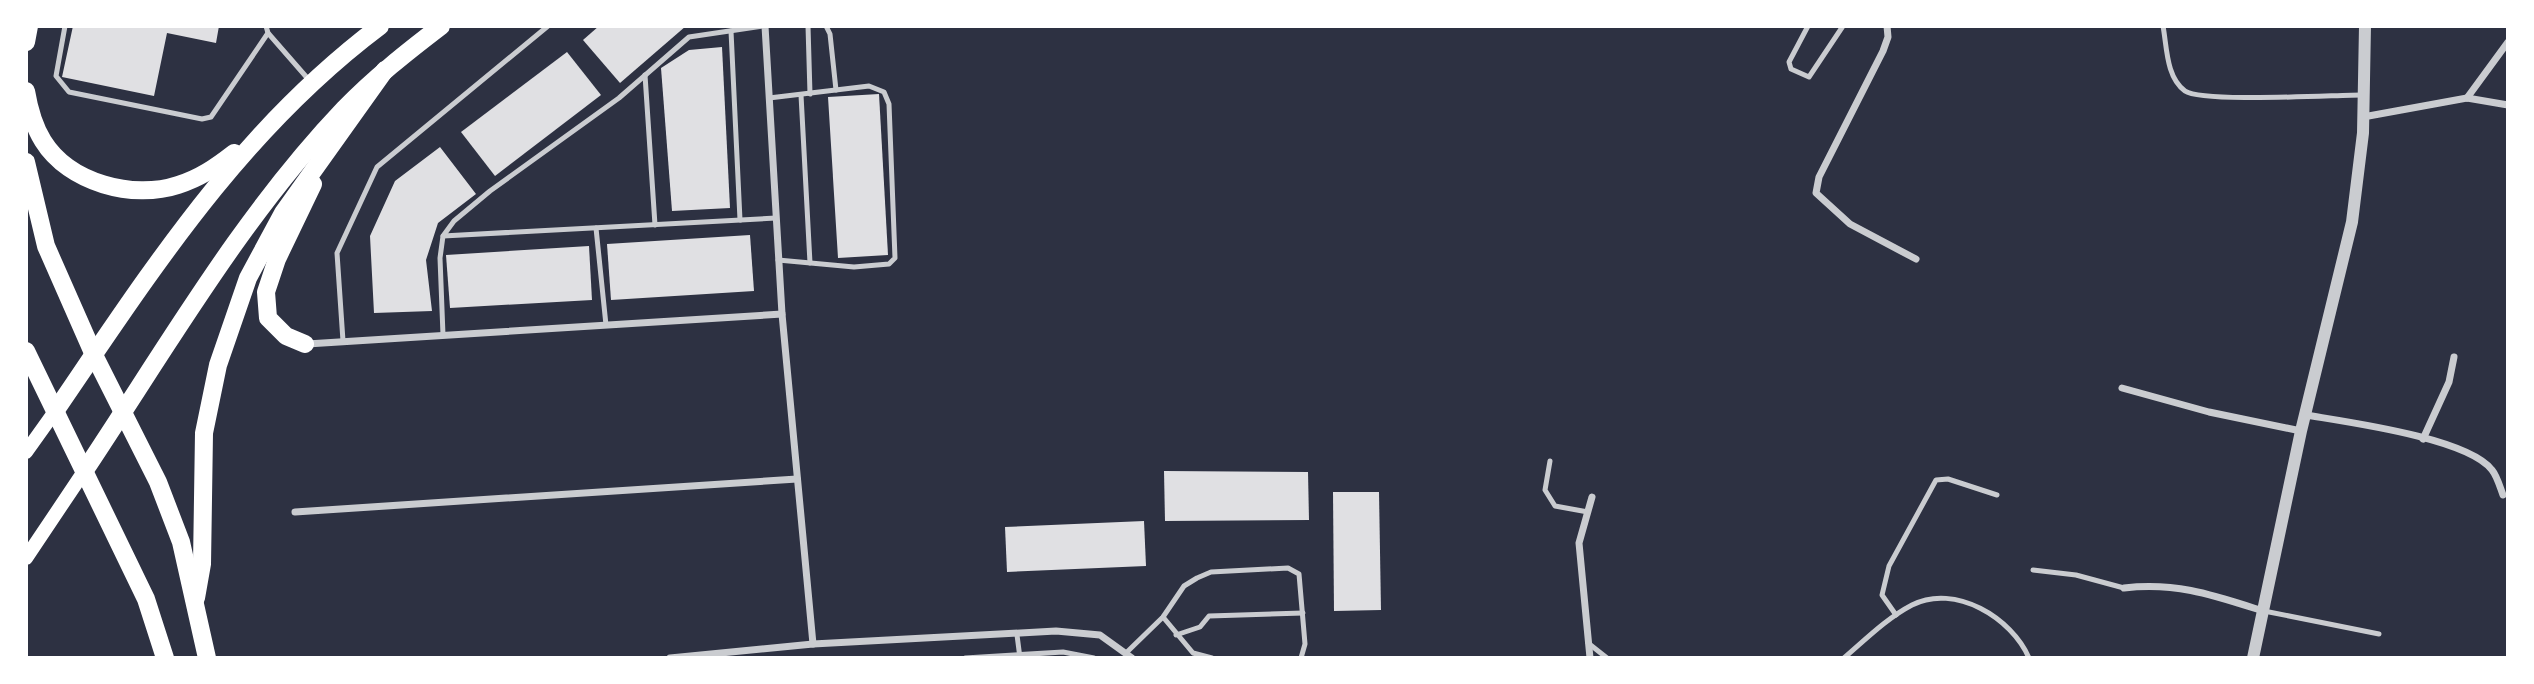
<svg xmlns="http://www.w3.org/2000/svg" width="2534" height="684" font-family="'DejaVu Sans',sans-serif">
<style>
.building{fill:#e0e0e3}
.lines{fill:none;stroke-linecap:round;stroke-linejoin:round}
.service{stroke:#caccd0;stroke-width:5}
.minor{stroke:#caccd0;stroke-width:7}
.tertiary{stroke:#caccd0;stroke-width:12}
.secondary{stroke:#fff;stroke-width:14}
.trunk{stroke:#fff;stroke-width:18}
</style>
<rect width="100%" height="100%" fill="#2d3142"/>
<g class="building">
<polygon points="73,26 219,26 216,43 167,33 154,96 62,77"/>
<polygon points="599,26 686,26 620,83 583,40"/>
<polygon points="722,47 730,208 672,211 661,68 689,50"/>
<polygon points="567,52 601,95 495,176 461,132"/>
<polygon points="879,94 888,255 838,258 828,97"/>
<polygon points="440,147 476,194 438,223 426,260 432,311 374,313 370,236 395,181"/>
<polygon points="750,235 754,291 611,300 607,244"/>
<polygon points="589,246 592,300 450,308 446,255"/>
<polygon points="1164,471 1308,472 1309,520 1165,521"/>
<polygon points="1333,492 1379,492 1381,610 1334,611"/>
<polygon points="1144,521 1146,566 1007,572 1005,527"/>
</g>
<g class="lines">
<g class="service">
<polyline points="65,26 56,76 69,92 202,119 211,117 268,33"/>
<polyline points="266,26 268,33 309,80"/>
<polyline points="808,26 810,94"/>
<polyline points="826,26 830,34 836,90"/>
<polyline points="1808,26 1789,62 1791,69 1809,77 1843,26"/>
<path d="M2163,26C2167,47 2166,77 2185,91C2202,103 2334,95 2362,95"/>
<polyline points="731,31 740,220"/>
<polyline points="645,75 655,225"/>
<polyline points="801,95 810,263"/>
<polyline points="769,98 869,86 884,92 889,104 895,258 889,264 854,267 778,260"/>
<polyline points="596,228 606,325"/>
<polyline points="443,236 776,218"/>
<polyline points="443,335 440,258 443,236 454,221 490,191 619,98 689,37 763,26"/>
<polyline points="343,341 337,253 377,167 548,26"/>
<polyline points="1550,461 1545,490 1555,506 1588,512"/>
<polyline points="2033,570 2076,575 2124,588"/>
<polyline points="2264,611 2379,634"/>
<polyline points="1896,615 1882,595 1889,566 1936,480 1948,479 1997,495"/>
<polyline points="1163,617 1193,653 1212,658"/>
<polyline points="1017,635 1020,658"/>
<polyline points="1176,635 1200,627 1209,616 1303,613"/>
<polyline points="1588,643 1607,658"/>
<polyline points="1127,652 1163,617 1184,586 1197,578 1211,572 1288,568 1299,574 1305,644 1301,658"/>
<polyline points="965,658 1063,652 1094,658"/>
<path d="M1844,658C1865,640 1887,618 1912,605C1955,583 2012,618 2029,658"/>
</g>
<g class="minor">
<polyline points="765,26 782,314 813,644"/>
<polyline points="1887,26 1888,37 1883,51 1819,177 1816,193 1850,224 1916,259"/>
<polyline points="2467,98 2508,42"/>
<polyline points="2363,117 2467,98 2508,105"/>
<polyline points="307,344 782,314"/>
<polyline points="2122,388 2209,412 2301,431"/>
<path d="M2306,415C2347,422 2468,438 2492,470C2497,476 2500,487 2503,495"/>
<polyline points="2423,439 2449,382 2454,357"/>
<polyline points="295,512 797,479"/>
<path d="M2124,588C2177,582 2213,595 2263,611"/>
<polyline points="670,658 813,644 1056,631 1100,635 1132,658"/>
<polyline points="1590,658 1579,543 1592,497"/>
</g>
<polyline class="tertiary" points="2253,658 2301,431 2352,222 2363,133 2365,26"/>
<g class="secondary">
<polyline points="26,452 56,410"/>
<polyline points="26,558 85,470"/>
</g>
<g class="trunk">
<polyline points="26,42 29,26"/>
<path d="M26,91C29,109 33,125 43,141C69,183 133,200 178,185C200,178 216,167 234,153"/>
<polyline points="26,162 46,246 94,355 158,482 181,542 207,658"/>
<polyline points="305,344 286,336 268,318 266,292 277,259 313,184"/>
<polyline points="26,351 146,599 165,658"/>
<path d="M56,410C153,268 240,131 380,26"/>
<path d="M85,470C167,347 242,216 344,109C374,78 407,52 441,26"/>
<polyline points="196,598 202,564 204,433 218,365 248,278 283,213 385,70"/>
</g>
</g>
<rect width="2534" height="684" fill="none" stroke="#ffffff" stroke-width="56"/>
</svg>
